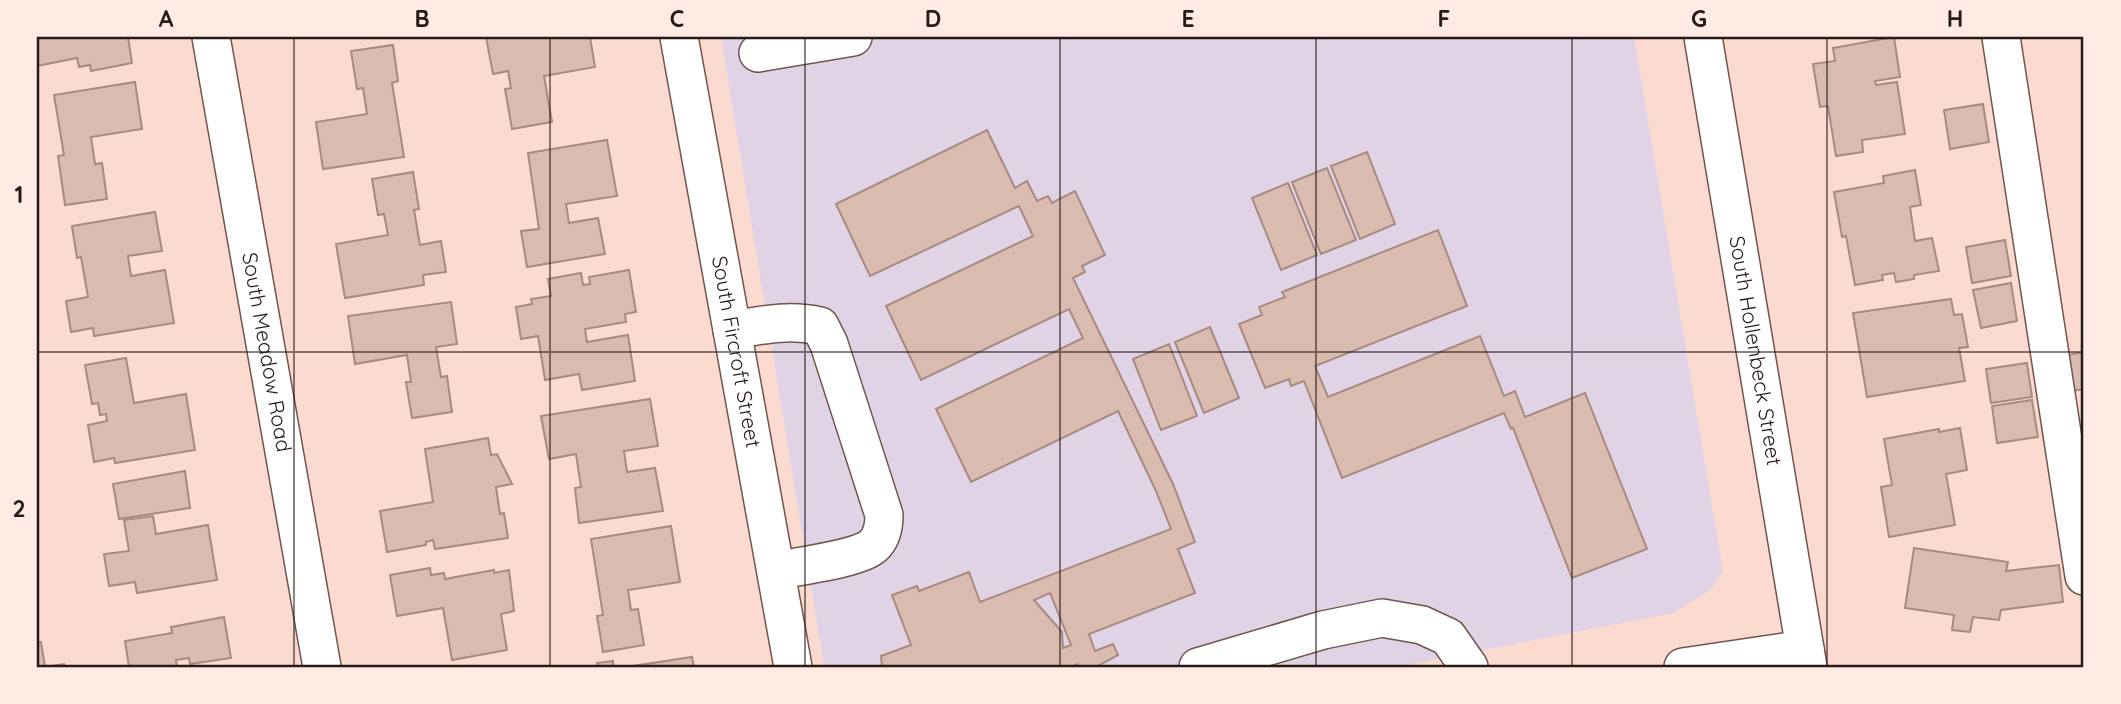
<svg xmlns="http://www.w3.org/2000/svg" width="2121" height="704" font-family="Quicksand,sans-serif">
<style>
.education{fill:#e1d3e6}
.building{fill:#dabbb0;stroke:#a78a80;stroke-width:2;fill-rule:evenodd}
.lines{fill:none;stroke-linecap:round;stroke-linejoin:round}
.minor-casing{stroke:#70554b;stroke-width:40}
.minor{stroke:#fff;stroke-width:37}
.grid{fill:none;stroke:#261b17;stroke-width:2;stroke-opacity:0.55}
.labels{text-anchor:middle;stroke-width:5;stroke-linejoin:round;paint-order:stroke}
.street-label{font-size:21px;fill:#261b17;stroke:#ffebe4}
.neatline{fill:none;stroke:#261b17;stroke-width:2.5}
.grid-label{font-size:23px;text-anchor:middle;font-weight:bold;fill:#261b17}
</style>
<rect width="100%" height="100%" fill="#fbdbcf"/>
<polygon class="education" points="721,37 1634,37 1723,572 1710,590 1673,613 1396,667 824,667"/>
<g class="building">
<polygon points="37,37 128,37 132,63 91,71 90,65 79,67 77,58 37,66"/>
<polygon points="486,37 590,37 595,67 544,76 552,122 512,129 505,89 511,88 508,71 493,74"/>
<polygon points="1894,37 1900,77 1875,81 1876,85 1897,82 1905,134 1862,140 1863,152 1836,156 1828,106 1820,107 1813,64 1835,61 1833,48"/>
<polygon points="393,45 398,81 392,83 404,157 323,169 316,122 367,114 363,88 357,89 351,51"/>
<polygon points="135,82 142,129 91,137 95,164 102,163 107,199 65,205 58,156 64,155 54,95"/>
<polygon points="1983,104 1989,142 1950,149 1944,110"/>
<path d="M987,130L1015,188L1027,181L1037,201L1048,196L1052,203L1075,191L1105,255L1082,266L1085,272L1073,278L1173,484L1195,542L1178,549L1195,593L1089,634L1095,651L1113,644L1118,655L1096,667H1079L1078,664L1071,667H882L881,656L911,645L892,595L917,586L919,591L969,572L980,602L1171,529L1156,491L1118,411L971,482L936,409L1083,338L1069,309L921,380L886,306L1033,236L1019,206L870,276L836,204ZM1050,593L1071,645L1063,648L1062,632L1034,600Z"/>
<polygon points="607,140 617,196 566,204 569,223 598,218 605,254 527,267 521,231 539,229 528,153"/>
<polygon points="1367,152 1395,224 1360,239 1331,166"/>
<polygon points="1327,168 1356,240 1321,254 1292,182"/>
<polygon points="1915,170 1921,205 1910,207 1915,241 1932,238 1939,271 1914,275 1914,279 1896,282 1894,273 1882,275 1883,280 1855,285 1846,236 1842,237 1834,192 1884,183 1883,176"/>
<polygon points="413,172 419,209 414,210 420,245 441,241 446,272 423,275 424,285 345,298 336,244 388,235 384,214 378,215 372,179"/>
<polygon points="1288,183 1317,255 1281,270 1252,198"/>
<polygon points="155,212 162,251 128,256 131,276 165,270 174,323 94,336 93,328 71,332 66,301 88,297 81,257 77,258 72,226"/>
<polygon points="1438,230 1467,306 1315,366 1328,397 1480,336 1504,396 1515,391 1525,417 1585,393 1647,549 1572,578 1513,428 1511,429 1504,413 1342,478 1304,381 1291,386 1289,379 1265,388 1239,324 1262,315 1259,307 1285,297 1282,292"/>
<polygon points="2005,240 2011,276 1972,283 1966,247"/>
<polygon points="629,270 636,312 625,314 626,322 585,329 587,342 628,335 635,381 582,390 579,374 545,380 538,336 521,339 516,307 532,304 531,299 551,296 548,279 581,273 583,285 590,284 589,277"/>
<polygon points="2011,283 2017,321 1981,328 1973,290"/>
<polygon points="1951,299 1954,315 1962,314 1968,347 1959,348 1965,381 1867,397 1853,313"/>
<polygon points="451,302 457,344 436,347 441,377 447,376 452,412 412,418 406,382 411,382 407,355 355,364 348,316"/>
<polygon points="1210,327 1239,398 1204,413 1175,342"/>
<polygon points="1169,344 1197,416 1161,430 1133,359"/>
<polygon points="2084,352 2084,389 2073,391 2067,355"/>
<polygon points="126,358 134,403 186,394 195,450 115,463 114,458 94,462 88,425 107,421 106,414 100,415 98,403 92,404 85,365"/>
<polygon points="2027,363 2032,397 1991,403 1986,369"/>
<polygon points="650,399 658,446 624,451 627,472 655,468 663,511 579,523 575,488 581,487 576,454 549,459 541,416"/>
<polygon points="2032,400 2038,437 1997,443 1992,406"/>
<polygon points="1960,428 1967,470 1946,474 1955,525 1889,537 1881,487 1892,485 1884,439 1939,429 1939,432"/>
<polygon points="488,438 491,455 497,454 512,484 496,487 500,514 504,513 508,538 435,549 433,540 426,542 426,545 387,552 380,511 433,502 425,449"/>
<polygon points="185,471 190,508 119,519 113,484"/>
<polygon points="153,516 156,534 208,525 217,580 137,593 135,582 109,586 104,554 129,551 124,520"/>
<polygon points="671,526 680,582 628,590 631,610 638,609 644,645 603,652 597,616 603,615 591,539"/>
<polygon points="1914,548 2008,562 2006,571 2059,565 2063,602 2001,610 1999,620 1973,617 1970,632 1952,630 1954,615 1905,608"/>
<polygon points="430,568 431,575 444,573 445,579 494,570 494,573 509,570 514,611 501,614 507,650 452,660 443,608 397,616 390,575"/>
<polygon points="224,617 231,658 190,664 189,658 176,660 177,667 129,667 125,641 172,633 171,627"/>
<polygon points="37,642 41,642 45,667 64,664 65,667 37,667"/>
<polygon points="692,657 694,667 626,667"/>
<polygon points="613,661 613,667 598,667 597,663"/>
</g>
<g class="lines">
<g class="minor-casing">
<g id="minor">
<path id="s1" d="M211,37L322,667"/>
<path id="s2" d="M679,37L793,667"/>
<path id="s3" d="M1703,37L1808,667"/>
<polyline points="2001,37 2084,576"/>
<polyline points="758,53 853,37"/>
<path d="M732,330C762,325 789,319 820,326L829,344L884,515C884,527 882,538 873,546C858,559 798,566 776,571"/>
<polyline points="1198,667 1323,630 1382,618 1422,625 1448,637 1469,667"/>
<polyline points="1683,667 1805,649"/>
</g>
</g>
<use href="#minor" class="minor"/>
</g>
<path class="grid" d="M294,37V667M550,37V667M805,37V667M1060,37V667M1316,37V667M1572,37V667M1827,37V667M37,352H2084"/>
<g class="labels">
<g class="street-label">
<text dy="7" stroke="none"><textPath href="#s1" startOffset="320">South Meadow Road</textPath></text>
<text dy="7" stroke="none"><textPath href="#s2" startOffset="320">South Fircroft Street</textPath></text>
<text dy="7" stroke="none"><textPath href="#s3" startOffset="318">South Hollenbeck Street</textPath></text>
</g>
</g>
<rect width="2121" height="704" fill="none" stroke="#ffebe4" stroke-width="77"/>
<rect x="38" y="38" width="2044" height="628" class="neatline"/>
<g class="grid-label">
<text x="166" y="27">A</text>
<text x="422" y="27">B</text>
<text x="677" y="27">C</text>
<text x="933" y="27">D</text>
<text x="1188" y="27">E</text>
<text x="1444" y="27">F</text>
<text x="1699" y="27">G</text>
<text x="1955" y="27">H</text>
<text x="19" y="203">1</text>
<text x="19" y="517">2</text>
</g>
</svg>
